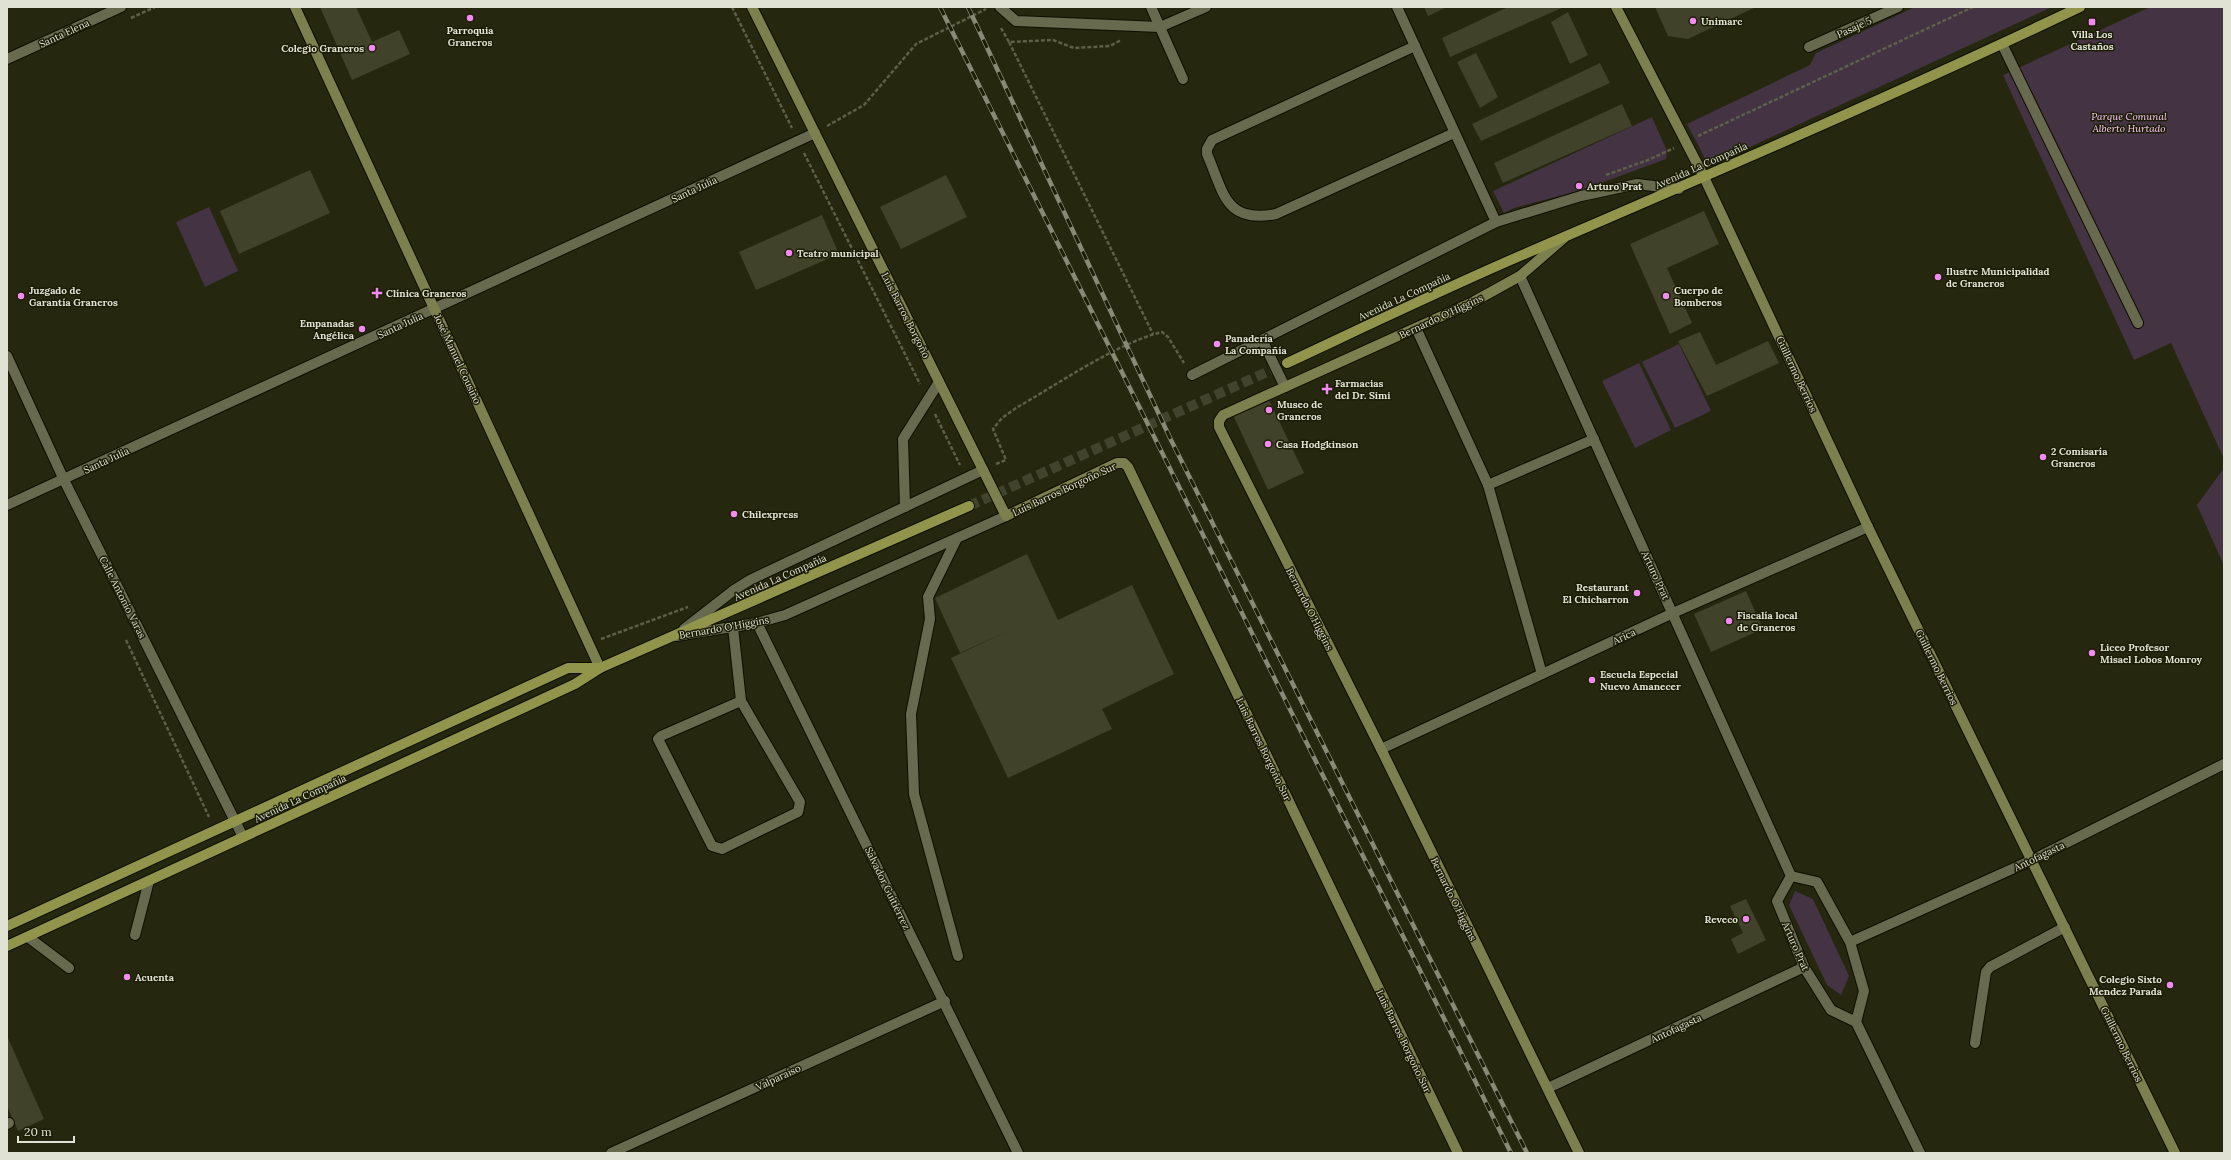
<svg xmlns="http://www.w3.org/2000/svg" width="2231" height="1160" font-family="Lora,serif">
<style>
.green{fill:#433343}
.building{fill:#404229}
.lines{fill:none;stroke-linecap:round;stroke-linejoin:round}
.primary-tunnel{stroke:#41432c;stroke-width:10;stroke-dasharray:10 5;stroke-linecap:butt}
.lane-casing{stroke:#0f0f00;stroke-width:12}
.street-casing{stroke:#0f0f00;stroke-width:12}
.secondary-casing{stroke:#0f0f00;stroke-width:12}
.primary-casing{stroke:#0f0f00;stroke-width:12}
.path{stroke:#5d5f49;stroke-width:2.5;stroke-dasharray:4 2;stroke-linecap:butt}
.lane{stroke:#676a4f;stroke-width:10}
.street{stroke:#676a4f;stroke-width:10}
.secondary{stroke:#7c804e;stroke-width:10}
.primary{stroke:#91954c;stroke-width:10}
.rail-casing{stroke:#888a77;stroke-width:4.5}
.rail{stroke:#1c1d05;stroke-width:3;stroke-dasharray:9;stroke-linecap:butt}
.poi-dot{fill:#f38af1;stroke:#1c1d05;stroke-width:1.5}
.labels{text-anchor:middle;stroke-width:3;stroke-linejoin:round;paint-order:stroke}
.poi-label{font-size:10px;font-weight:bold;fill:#e0e2d3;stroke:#1c1d05;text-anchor:start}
.street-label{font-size:10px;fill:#e0e2d3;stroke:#1c1d05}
.park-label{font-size:10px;font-style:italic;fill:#f8c7f5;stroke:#1c1d05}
</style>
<rect width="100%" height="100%" fill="#25270e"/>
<g class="green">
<polygon points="1915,7 2052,7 1709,166 1687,124 1810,65 1816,53"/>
<polygon points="2150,7 2224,7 2224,459 2171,343 2134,360 2003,75"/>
<polygon points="1652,117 1667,151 1666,159 1582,190 1514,208 1504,213 1493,191"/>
<polygon points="209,207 238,271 205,287 176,222"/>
<polygon points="1679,344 1711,411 1675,428 1642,362"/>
<polygon points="1639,363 1671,430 1635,448 1602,381"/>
<polygon points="2224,468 2224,566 2197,505"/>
<polygon points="1795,891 1813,899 1849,976 1841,995 1827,985 1789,905"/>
</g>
<g class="building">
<polygon points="320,7 356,7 372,42 399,30 410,54 352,80"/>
<polygon points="1424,7 1447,7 1428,16"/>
<polygon points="1508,7 1564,7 1450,57 1442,38"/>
<polygon points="1655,7 1756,7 1688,39 1668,36"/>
<polygon points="1568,12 1588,55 1570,64 1551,22"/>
<polygon points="1476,53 1498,97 1480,108 1457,62"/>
<polygon points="1600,63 1610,83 1481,141 1472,124"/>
<polygon points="1622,104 1632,126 1503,183 1494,163"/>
<polygon points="310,170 330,213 239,254 220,211"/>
<polygon points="946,175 967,217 901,249 880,207"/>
<polygon points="1704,211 1719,244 1667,268 1692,323 1670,334 1630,244"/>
<polygon points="822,215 839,254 756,290 739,252"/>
<polygon points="1700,332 1716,365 1768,341 1779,363 1707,396 1678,341"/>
<polygon points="1268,398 1304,473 1268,490 1233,415"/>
<polygon points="1027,554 1058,620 1132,585 1174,674 1102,709 1112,729 1008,778 951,658 1010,630 960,653 935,598"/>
<polygon points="1746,591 1763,629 1711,652 1694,614"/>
<polygon points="1746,899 1766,940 1738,954 1731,939 1743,933 1730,906"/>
<polygon points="7,1036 44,1119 18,1131 7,1106"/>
</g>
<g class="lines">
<polyline class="primary-tunnel" points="969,506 1287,363"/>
<g class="lane-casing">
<g id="lane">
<polyline points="1000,7 1016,21 1160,27"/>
<polyline points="2002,44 2138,323"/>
<polyline points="1416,328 1488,485 1542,674"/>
<polyline points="1488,485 1594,439"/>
<polyline points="905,507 903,439 939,382"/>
<polyline points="957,538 928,597 930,619 911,714 914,794 958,956"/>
<polyline points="733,627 741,701 800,802 798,812 722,849 712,846 658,739 661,736 741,701"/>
<polyline points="135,935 149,881"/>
<polyline points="28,937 69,968"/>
<polyline points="1975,1043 1986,972 1990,967 2065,927"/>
<polyline points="7,1124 9,1123"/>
</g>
</g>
<g class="street-casing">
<g id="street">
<polyline points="1151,7 1183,79"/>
<polyline points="1397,7 1496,222"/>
<polyline points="1160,27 1206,7"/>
<path d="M1415,46L1212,140L1207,149V154C1224,193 1225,224 1276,214L1454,133"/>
<polyline points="1809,47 1898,7"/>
<polyline points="7,59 121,7"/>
<polyline points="1520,276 1791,876"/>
<polyline points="1262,340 1285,387"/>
<polyline points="7,356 64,480 243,837"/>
<polyline points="1192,375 1496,222 1581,196 1637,184 1679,189"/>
<polyline points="7,505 815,133"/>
<polyline points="757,623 1018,1153"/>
<polyline points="684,629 734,590 750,580 983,470"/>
<polyline points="676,636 757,623 785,615 1006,516"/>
<polyline points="1381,749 1673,613 1868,527"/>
<polyline points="1791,876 1777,901 1804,967 1831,1010 1856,1022 1920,1153"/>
<polyline points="1791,876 1817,882 1850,942 1864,991 1856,1022"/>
<polyline points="1850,942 2032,860 2224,764"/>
<polyline points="1548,1088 1804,967"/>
<polyline points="611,1153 945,1001"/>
</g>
</g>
<g class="secondary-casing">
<g id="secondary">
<polyline points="295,7 600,668"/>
<polyline points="752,7 1006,516 1117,463 1124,463 1128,467 1458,1153"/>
<polyline points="1616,7 1704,177 1868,527 2175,1153"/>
<polyline points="1564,238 1520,276 1473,302 1223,415 1219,421 1219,427 1381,749 1579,1153"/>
</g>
</g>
<g class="primary-casing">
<g id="primary">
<path d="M1287,363C1362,328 1437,292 1513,259C1703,177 1893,96 2080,7"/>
<polyline points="7,926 568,668 600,668"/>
<polyline points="7,946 575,684 600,668 969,506"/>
</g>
</g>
<g class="path">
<polyline points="732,7 792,128"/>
<polyline points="131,18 155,7"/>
<polyline points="1001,28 1009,42 1053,40 1074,48 1110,46 1121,40"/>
<polyline points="1009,42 1153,334"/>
<polyline points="827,126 864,105 916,44 986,9"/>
<polyline points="1698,136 1973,7"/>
<polyline points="804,153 920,384"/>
<polyline points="1606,175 1648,160 1674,148"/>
<polyline points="935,414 960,465"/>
<path d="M996,464L1006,460L993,429L1002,418L1016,408C1058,384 1117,343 1162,332L1168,337L1184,363"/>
<polyline points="601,639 688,607"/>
<polyline points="126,640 209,817"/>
</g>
<use href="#lane" class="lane"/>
<use href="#street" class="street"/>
<use href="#secondary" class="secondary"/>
<use href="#primary" class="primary"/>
<g class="rail-casing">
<g id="rail">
<polyline points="940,7 1511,1153"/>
<polyline points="968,7 1171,440 1527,1153"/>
</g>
</g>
<use href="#rail" class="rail"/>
</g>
<g class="poi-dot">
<circle cx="470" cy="18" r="4"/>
<circle cx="1693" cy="21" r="4"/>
<rect x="2088" y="18" width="8" height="8" rx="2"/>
<circle cx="372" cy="48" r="4"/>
<circle cx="1579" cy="186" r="4"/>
<circle cx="789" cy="253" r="4"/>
<circle cx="1938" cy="277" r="4"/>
<path d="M375 287h4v4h4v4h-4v4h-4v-4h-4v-4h4z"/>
<circle cx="21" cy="296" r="4"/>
<circle cx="1666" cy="296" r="4"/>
<circle cx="362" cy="329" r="4"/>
<circle cx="1217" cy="344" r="4"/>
<path d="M1325 383h4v4h4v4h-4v4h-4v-4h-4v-4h4z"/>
<circle cx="1269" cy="410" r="4"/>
<circle cx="1268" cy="444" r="4"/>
<circle cx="2043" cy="457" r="4"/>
<circle cx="734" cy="514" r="4"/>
<circle cx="1637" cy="593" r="4"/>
<circle cx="1729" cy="621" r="4"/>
<circle cx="2092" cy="653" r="4"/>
<circle cx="1592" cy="680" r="4"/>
<circle cx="1746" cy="919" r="4"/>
<circle cx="127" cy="977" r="4"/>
<circle cx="2170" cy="985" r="4"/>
</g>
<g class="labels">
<g class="poi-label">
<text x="1701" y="25">Unimarc</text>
<text x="470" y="34" text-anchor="middle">Parroquia<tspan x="470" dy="12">Graneros</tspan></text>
<text x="2092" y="38" text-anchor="middle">Villa Los<tspan x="2092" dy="12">Castaños</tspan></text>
<text x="364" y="52" text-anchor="end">Colegio Graneros</text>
<text x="1587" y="190">Arturo Prat</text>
<text x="797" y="257">Teatro municipal</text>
<text x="1946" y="275">Ilustre Municipalidad<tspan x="1946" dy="12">de Graneros</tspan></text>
<text x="29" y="294">Juzgado de<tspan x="29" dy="12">Garantía Graneros</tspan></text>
<text x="1674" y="294">Cuerpo de<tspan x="1674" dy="12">Bomberos</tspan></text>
<text x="386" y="297">Clínica Graneros</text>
<text x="354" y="327" text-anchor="end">Empanadas<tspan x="354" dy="12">Angélica</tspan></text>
<text x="1225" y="342">Panadería<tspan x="1225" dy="12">La Compañía</tspan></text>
<text x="1335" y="387">Farmacias<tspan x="1335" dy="12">del Dr. Simi</tspan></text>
<text x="1277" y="408">Museo de<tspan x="1277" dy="12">Graneros</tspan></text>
<text x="1276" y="448">Casa Hodgkinson</text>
<text x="2051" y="455">2 Comisaría<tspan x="2051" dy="12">Graneros</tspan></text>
<text x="742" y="518">Chilexpress</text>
<text x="1629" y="591" text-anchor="end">Restaurant<tspan x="1629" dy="12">El Chicharron</tspan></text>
<text x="1737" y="619">Fiscalía local<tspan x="1737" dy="12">de Graneros</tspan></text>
<text x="2100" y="651">Liceo Profesor<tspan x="2100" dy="12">Misael Lobos Monroy</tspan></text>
<text x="1600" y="678">Escuela Especial<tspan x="1600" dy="12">Nuevo Amanecer</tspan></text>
<text x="1738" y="923" text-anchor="end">Reveco</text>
<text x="135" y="981">Acuenta</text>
<text x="2162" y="983" text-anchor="end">Colegio Sixto<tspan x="2162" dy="12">Mendez Parada</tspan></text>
</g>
<g class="street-label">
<text transform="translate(1854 27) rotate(-24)" y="4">Pasaje 5</text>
<text transform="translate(64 33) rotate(-25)" y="4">Santa Elena</text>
<text transform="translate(1701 165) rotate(-24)" y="4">Avenida La Compañía</text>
<text transform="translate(694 189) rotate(-25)" y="4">Santa Julia</text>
<text transform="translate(1404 296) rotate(-25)" y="4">Avenida La Compañía</text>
<text transform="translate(906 315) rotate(63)" y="4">Luis Barros Borgoño</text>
<text transform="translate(1441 316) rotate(-25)" y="4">Bernardo O'Higgins</text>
<text transform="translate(400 325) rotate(-25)" y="4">Santa Julia</text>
<text transform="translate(458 359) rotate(65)" y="4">José Manuel Cousiño</text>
<text transform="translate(1797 374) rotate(65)" y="4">Guillermo Berrios</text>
<text transform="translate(106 460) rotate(-25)" y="4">Santa Julia</text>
<text transform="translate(1064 489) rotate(-25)" y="4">Luis Barros Borgoño Sur</text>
<text transform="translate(1656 575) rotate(65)" y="4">Arturo Prat</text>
<text transform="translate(780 577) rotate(-24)" y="4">Avenida La Compañía</text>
<text transform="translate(123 597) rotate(63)" y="4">Calle Antonio Varas</text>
<text transform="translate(1310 609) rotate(63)" y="4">Bernardo O'Higgins</text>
<text transform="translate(724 627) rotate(-10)" y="4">Bernardo O'Higgins</text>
<text transform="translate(1624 636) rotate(-25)" y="4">Arica</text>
<text transform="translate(1937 667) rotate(64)" y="4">Guillermo Berrios</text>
<text transform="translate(1264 749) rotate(64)" y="4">Luis Barros Borgoño Sur</text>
<text transform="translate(300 798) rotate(-25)" y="4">Avenida La Compañía</text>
<text transform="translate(2039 856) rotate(-26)" y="4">Antofagasta</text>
<text transform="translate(888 888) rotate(64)" y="4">Salvador Guitiérrez</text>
<text transform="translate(1454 899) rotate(64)" y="4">Bernardo O'Higgins</text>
<text transform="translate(1796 946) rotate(66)" y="4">Arturo Prat</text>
<text transform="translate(1676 1028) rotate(-25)" y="4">Antofagasta</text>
<text transform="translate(1404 1041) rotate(64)" y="4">Luis Barros Borgoño Sur</text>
<text transform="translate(2122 1044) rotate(64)" y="4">Guillermo Berrios</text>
<text transform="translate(778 1077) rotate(-25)" y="4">Valparaíso</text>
</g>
<g class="park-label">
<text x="2129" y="120">Parque Comunal<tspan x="2129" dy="12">Alberto Hurtado</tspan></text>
</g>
</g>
<rect width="2231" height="1160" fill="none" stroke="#e0e2d3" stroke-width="16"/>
<path d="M18 1136v6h56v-6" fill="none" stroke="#e0e2d3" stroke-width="2"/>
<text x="24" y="1136" font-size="12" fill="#e0e2d3" stroke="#1c1d05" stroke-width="3" paint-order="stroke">20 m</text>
</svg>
